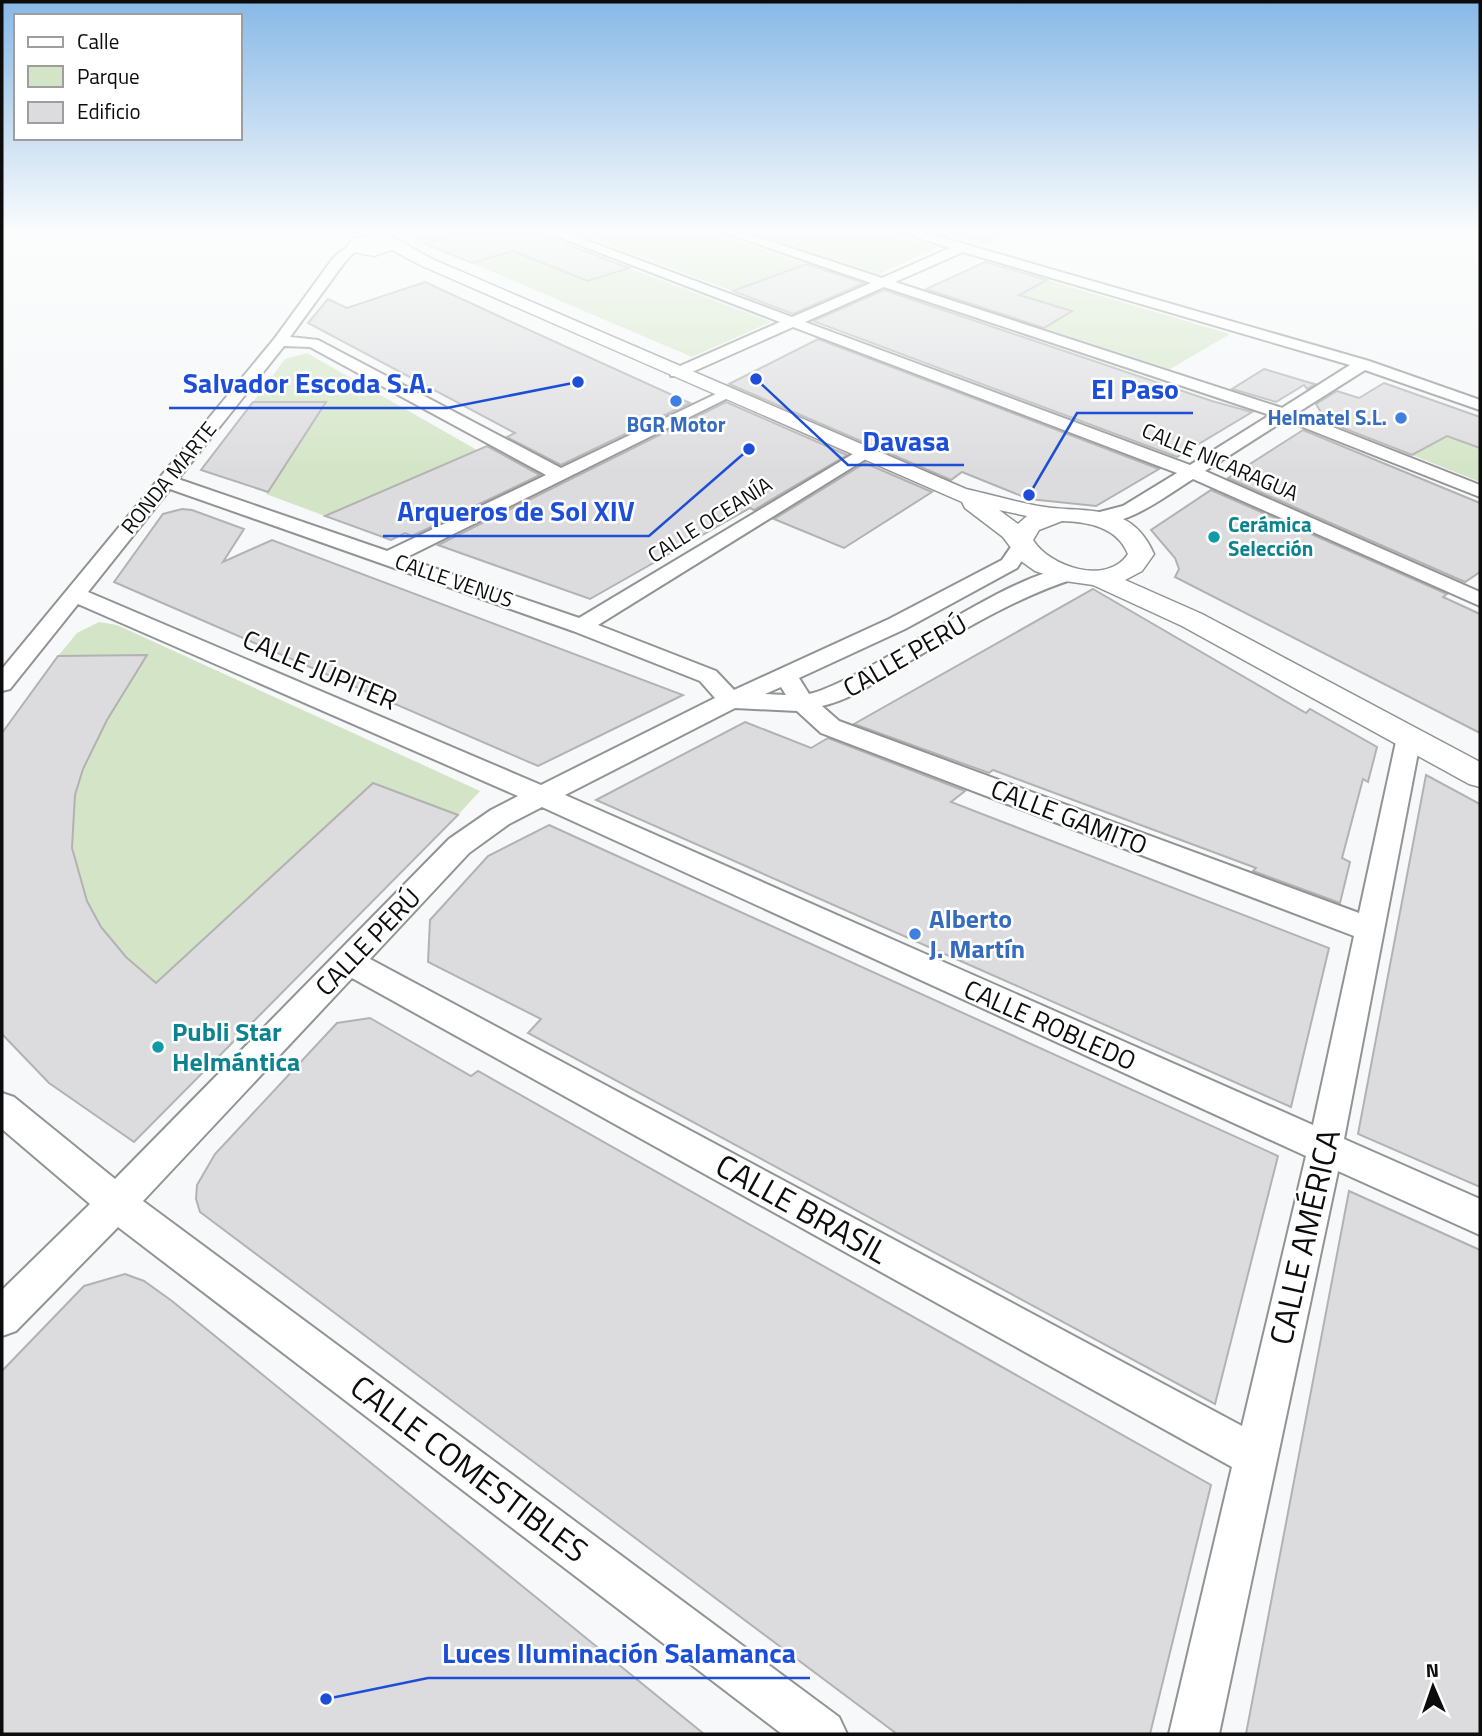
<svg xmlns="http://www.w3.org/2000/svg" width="1482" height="1736" font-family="'Titillium Web',sans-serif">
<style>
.green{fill:#d3e5c6}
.building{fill:#dcdcde;stroke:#b2b2b3;stroke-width:2}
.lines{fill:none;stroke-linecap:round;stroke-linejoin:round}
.minor-casing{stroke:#919394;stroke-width:4}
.tertiary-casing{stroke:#919394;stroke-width:3}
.minor{fill:#fff;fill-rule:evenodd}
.tertiary{fill:#fff;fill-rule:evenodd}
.shop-dot{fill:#3f7fe0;stroke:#fff;stroke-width:2.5}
.culture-dot{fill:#0f9aa8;stroke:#fff;stroke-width:2.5}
.labels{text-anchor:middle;stroke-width:5;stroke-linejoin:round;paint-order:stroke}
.far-shop-label{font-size:21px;font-weight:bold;fill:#366cbe;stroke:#fff;text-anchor:end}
.far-street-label{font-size:21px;fill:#0c0c0d;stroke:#fff}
.far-culture-label{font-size:21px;font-weight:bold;fill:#0d838f;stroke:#fff;text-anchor:start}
.street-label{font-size:26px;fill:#0c0c0d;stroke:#fff}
.shop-label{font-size:26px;font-weight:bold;fill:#366cbe;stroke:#fff;text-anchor:start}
.culture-label{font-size:26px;font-weight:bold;fill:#0d838f;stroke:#fff;text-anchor:start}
.near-street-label{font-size:32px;fill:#0c0c0d;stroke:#fff}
.leader{fill:none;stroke:#1d4ed8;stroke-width:2.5}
.callout-dot{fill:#1d4ed8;stroke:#fff;stroke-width:2.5}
.callout-label{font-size:28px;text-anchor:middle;font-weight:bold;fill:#1d4ed8;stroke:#fff;stroke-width:5;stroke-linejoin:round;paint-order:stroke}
</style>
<rect width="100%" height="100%" fill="#f6f8f9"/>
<g class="green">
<polygon points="395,229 476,229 425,244"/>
<polygon points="565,229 702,229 806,264 733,291"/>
<polygon points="742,229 878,229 938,247 879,274"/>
<polygon points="931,229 1005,229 1014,232 984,245"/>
<polygon points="513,251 589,281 629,268 771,322 692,357 472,263"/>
<polygon points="1047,280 1230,334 1170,369 1044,328 1071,311 1019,295"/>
<polygon points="307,353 477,450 325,516 266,494 325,403 253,402 285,359"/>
<polygon points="1480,417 1480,482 1412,455"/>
<path d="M99,622L117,625L480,791L458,815L373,783L157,984C137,966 116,949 101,927C71,881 63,818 84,767C100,728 124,692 146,655L58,656L77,633Z"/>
</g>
<g class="building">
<polygon points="476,229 526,229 629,268 588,281 513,251 472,263 425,244"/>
<polygon points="985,262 1047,280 1019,295 1072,311 1044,328 926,289"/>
<polygon points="806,264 864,283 793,314 733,291"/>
<polygon points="425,282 505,319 690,403 561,465 507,437 515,433 308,323 328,299 347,308"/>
<polygon points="884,290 1212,401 1252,412 1177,457 813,321"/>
<polygon points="818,339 1159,469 1096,506 1029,499 962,472 951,480 729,384"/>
<polygon points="1264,369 1304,381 1315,384 1307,389 1304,385 1276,402 1232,389"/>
<polygon points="1384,383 1480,417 1480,448 1447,436 1412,455 1320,419 1324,417 1316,404 1337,391 1359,398"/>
<polygon points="253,402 326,402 268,492 201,470"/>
<polygon points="726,402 847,455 754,510 750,508 590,599 438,545"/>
<polygon points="1303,430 1480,503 1480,572 1465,582 1228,478"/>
<polygon points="487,446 540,475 412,536 405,533 391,540 325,516"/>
<polygon points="865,463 932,492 844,548 774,519"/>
<polygon points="1211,490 1447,594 1443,597 1480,614 1480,733 1175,577 1179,569 1175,558 1151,530"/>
<polygon points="182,509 192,510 244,529 223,562 272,540 683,695 538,766 114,582 163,514"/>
<polygon points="1093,589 1306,713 1310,709 1377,747 1368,782 1363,779 1342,858 1350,862 1340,903 1253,871 1256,868 993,770 989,773 854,724"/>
<polygon points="147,655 107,720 83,769 75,795 72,848 87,901 101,927 126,957 156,983 373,783 458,815 134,1142 49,1083 2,1034 2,733 58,656"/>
<polygon points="745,722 811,748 828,738 965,791 951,802 1329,948 1291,1107 596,800"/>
<polygon points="1426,775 1480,804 1480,1187 1358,1134"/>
<polygon points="549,825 1278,1156 1215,1404 528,1033 541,1019 428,962 430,920 488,856"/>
<polygon points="370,1018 471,1076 478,1071 1211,1485 1150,1734 897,1734 200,1212 196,1199 197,1185 215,1154 337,1023"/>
<polygon points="1349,1191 1480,1250 1480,1734 1246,1734"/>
<polygon points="125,1274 144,1281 172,1301 704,1734 2,1734 2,1371 84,1286"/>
</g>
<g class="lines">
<g class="minor-casing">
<g id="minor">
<polygon points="374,229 386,229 393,240 383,243"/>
<path d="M538,229H556L792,317L871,283L714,229H733L882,278L950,248L892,229H912L1369,361L1480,400V410L1365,370L1297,413L1480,485V497L1285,420L1205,471L1480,592V606L1193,479C1167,495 1123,530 1092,522L1089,518L1092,514L1123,506L1177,473L793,327L683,376H671V370L780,322ZM963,252L1350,365L1282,408L895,282ZM884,287L1270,415L1190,465L805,322Z"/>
<path d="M354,242L360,246L344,263L290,337L318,340L561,468L720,392L726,390L734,395L405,558L579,618L863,448L872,453L869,457L598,625L716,671L734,690L889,619L1002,560L1015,541H1029L1032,545L1017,568L905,629L799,678L809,694C870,680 1027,557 1077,570L1080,574L1077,578C1018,596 961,631 908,662C879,679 854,699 822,706L839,721L1359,913L1397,737L1400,731H1418L1421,737L1344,1139L1480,1199V1235L1338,1171L1219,1734H1169L1232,1467L352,978L143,1201L839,1717L847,1734H782L118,1227L16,1331L2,1336V1290L90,1204L2,1129V1093L14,1097L115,1179L449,839L491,810L518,796L78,604L10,689L2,691V669L275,338L334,257ZM284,346L310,347L546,475L387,551L178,479ZM170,489L573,631L700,681L715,698L541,785L88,592ZM781,687L786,695L765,694ZM735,708L797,711L821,733L1354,936L1313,1125L565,795ZM542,807L1306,1156L1242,1426L370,959L469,853L509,824Z"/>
</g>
</g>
<g class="tertiary-casing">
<path id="tertiary" d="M374,234L393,237L432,259L966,489C994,495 1024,505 1052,508C1096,512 1133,506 1154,554L1142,571L1125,580L1202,614L1480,762V787L1469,784L1182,626L1093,585L1065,581L1035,571L1021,561L1003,537L965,508L962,502L420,265L392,250L374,256L348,251L346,248L352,239ZM999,510L1027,516L1018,524ZM1062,521C1089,522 1117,527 1128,554C1107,586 1050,567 1033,540L1039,530Z"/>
</g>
<use href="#minor" class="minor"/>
<use href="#tertiary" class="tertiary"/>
</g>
<linearGradient id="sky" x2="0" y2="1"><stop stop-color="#87b8e6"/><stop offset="0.49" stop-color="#fbfcfc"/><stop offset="1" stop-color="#fbfcfc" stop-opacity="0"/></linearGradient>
<rect width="1482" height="472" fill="url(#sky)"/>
<g class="shop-dot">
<circle cx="676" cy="401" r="7"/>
<circle cx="1401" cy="418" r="7"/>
<circle cx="915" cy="934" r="7"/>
</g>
<g class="culture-dot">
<circle cx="1214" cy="537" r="7"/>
<circle cx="158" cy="1047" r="7"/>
</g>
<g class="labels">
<g class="far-shop-label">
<text x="1387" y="425">Helmatel S.L.</text>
<text x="676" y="432" text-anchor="middle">BGR Motor</text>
</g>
<g class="far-street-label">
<text transform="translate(1220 462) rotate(23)" y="7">CALLE NICARAGUA</text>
<text transform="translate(169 478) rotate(-51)" y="7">RONDA MARTE</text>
<text transform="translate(710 520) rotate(-32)" y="7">CALLE OCEANÍA</text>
<text transform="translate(454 581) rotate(19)" y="7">CALLE VENUS</text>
</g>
<g class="far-culture-label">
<text x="1228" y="532">Cerámica<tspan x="1228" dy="24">Selección</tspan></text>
</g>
<g class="street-label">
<text transform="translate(905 656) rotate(-30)" y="9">CALLE PERÚ</text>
<text transform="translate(320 670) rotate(23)" y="9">CALLE JÚPITER</text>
<text transform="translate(1069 817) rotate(21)" y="9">CALLE GAMITO</text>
<text transform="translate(368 942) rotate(-46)" y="9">CALLE PERÚ</text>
<text transform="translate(1050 1025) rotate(24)" y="9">CALLE ROBLEDO</text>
</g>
<g class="shop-label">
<text x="929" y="928">Alberto<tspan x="929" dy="30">J. Martín</tspan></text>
</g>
<g class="culture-label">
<text x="172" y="1041">Publi Star<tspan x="172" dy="30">Helmántica</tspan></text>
</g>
<g class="near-street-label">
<text transform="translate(802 1209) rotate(29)" y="11">CALLE BRASIL</text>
<text transform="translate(1305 1237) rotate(-77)" y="11">CALLE AMÉRICA</text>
<text transform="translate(469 1469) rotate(37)" y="11">CALLE COMESTIBLES</text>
</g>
</g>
<path class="leader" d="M578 382L447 408H169M1029 495L1077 413H1193M756 379L848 465H964M749 449L649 536H383M326 1699L428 1678H810"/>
<g class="callout-dot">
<circle cx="578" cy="382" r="7"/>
<circle cx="1029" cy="495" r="7"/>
<circle cx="756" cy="379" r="7"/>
<circle cx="749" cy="449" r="7"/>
<circle cx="326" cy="1699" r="7"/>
</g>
<g class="callout-label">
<text x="308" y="393">Salvador Escoda S.A.</text>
<text x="1135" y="399">El Paso</text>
<text x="906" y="451">Davasa</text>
<text x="516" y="521">Arqueros de Sol XIV</text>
<text x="619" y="1663">Luces Iluminación Salamanca</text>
</g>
<rect width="1482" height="1736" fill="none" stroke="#0c0c0d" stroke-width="7"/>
<rect x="14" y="14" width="228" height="126" fill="#ffffff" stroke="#9e9e9e" stroke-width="2"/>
<rect x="28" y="37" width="35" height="10" fill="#ffffff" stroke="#9e9e9e" stroke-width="2"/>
<text x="77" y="49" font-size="21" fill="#0c0c0d">Calle</text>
<rect x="28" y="66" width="35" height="21" fill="#d3e5c6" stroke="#9e9e9e" stroke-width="2"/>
<text x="77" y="84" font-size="21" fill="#0c0c0d">Parque</text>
<rect x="28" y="102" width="35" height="21" fill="#dcdcde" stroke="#9e9e9e" stroke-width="2"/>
<text x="77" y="119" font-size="21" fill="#0c0c0d">Edificio</text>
<g transform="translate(1433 1687) rotate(358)" stroke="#ffffff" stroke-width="5" paint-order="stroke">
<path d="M0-5L12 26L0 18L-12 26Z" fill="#0c0c0d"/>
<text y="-10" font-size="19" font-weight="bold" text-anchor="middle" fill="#0c0c0d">N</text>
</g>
</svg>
